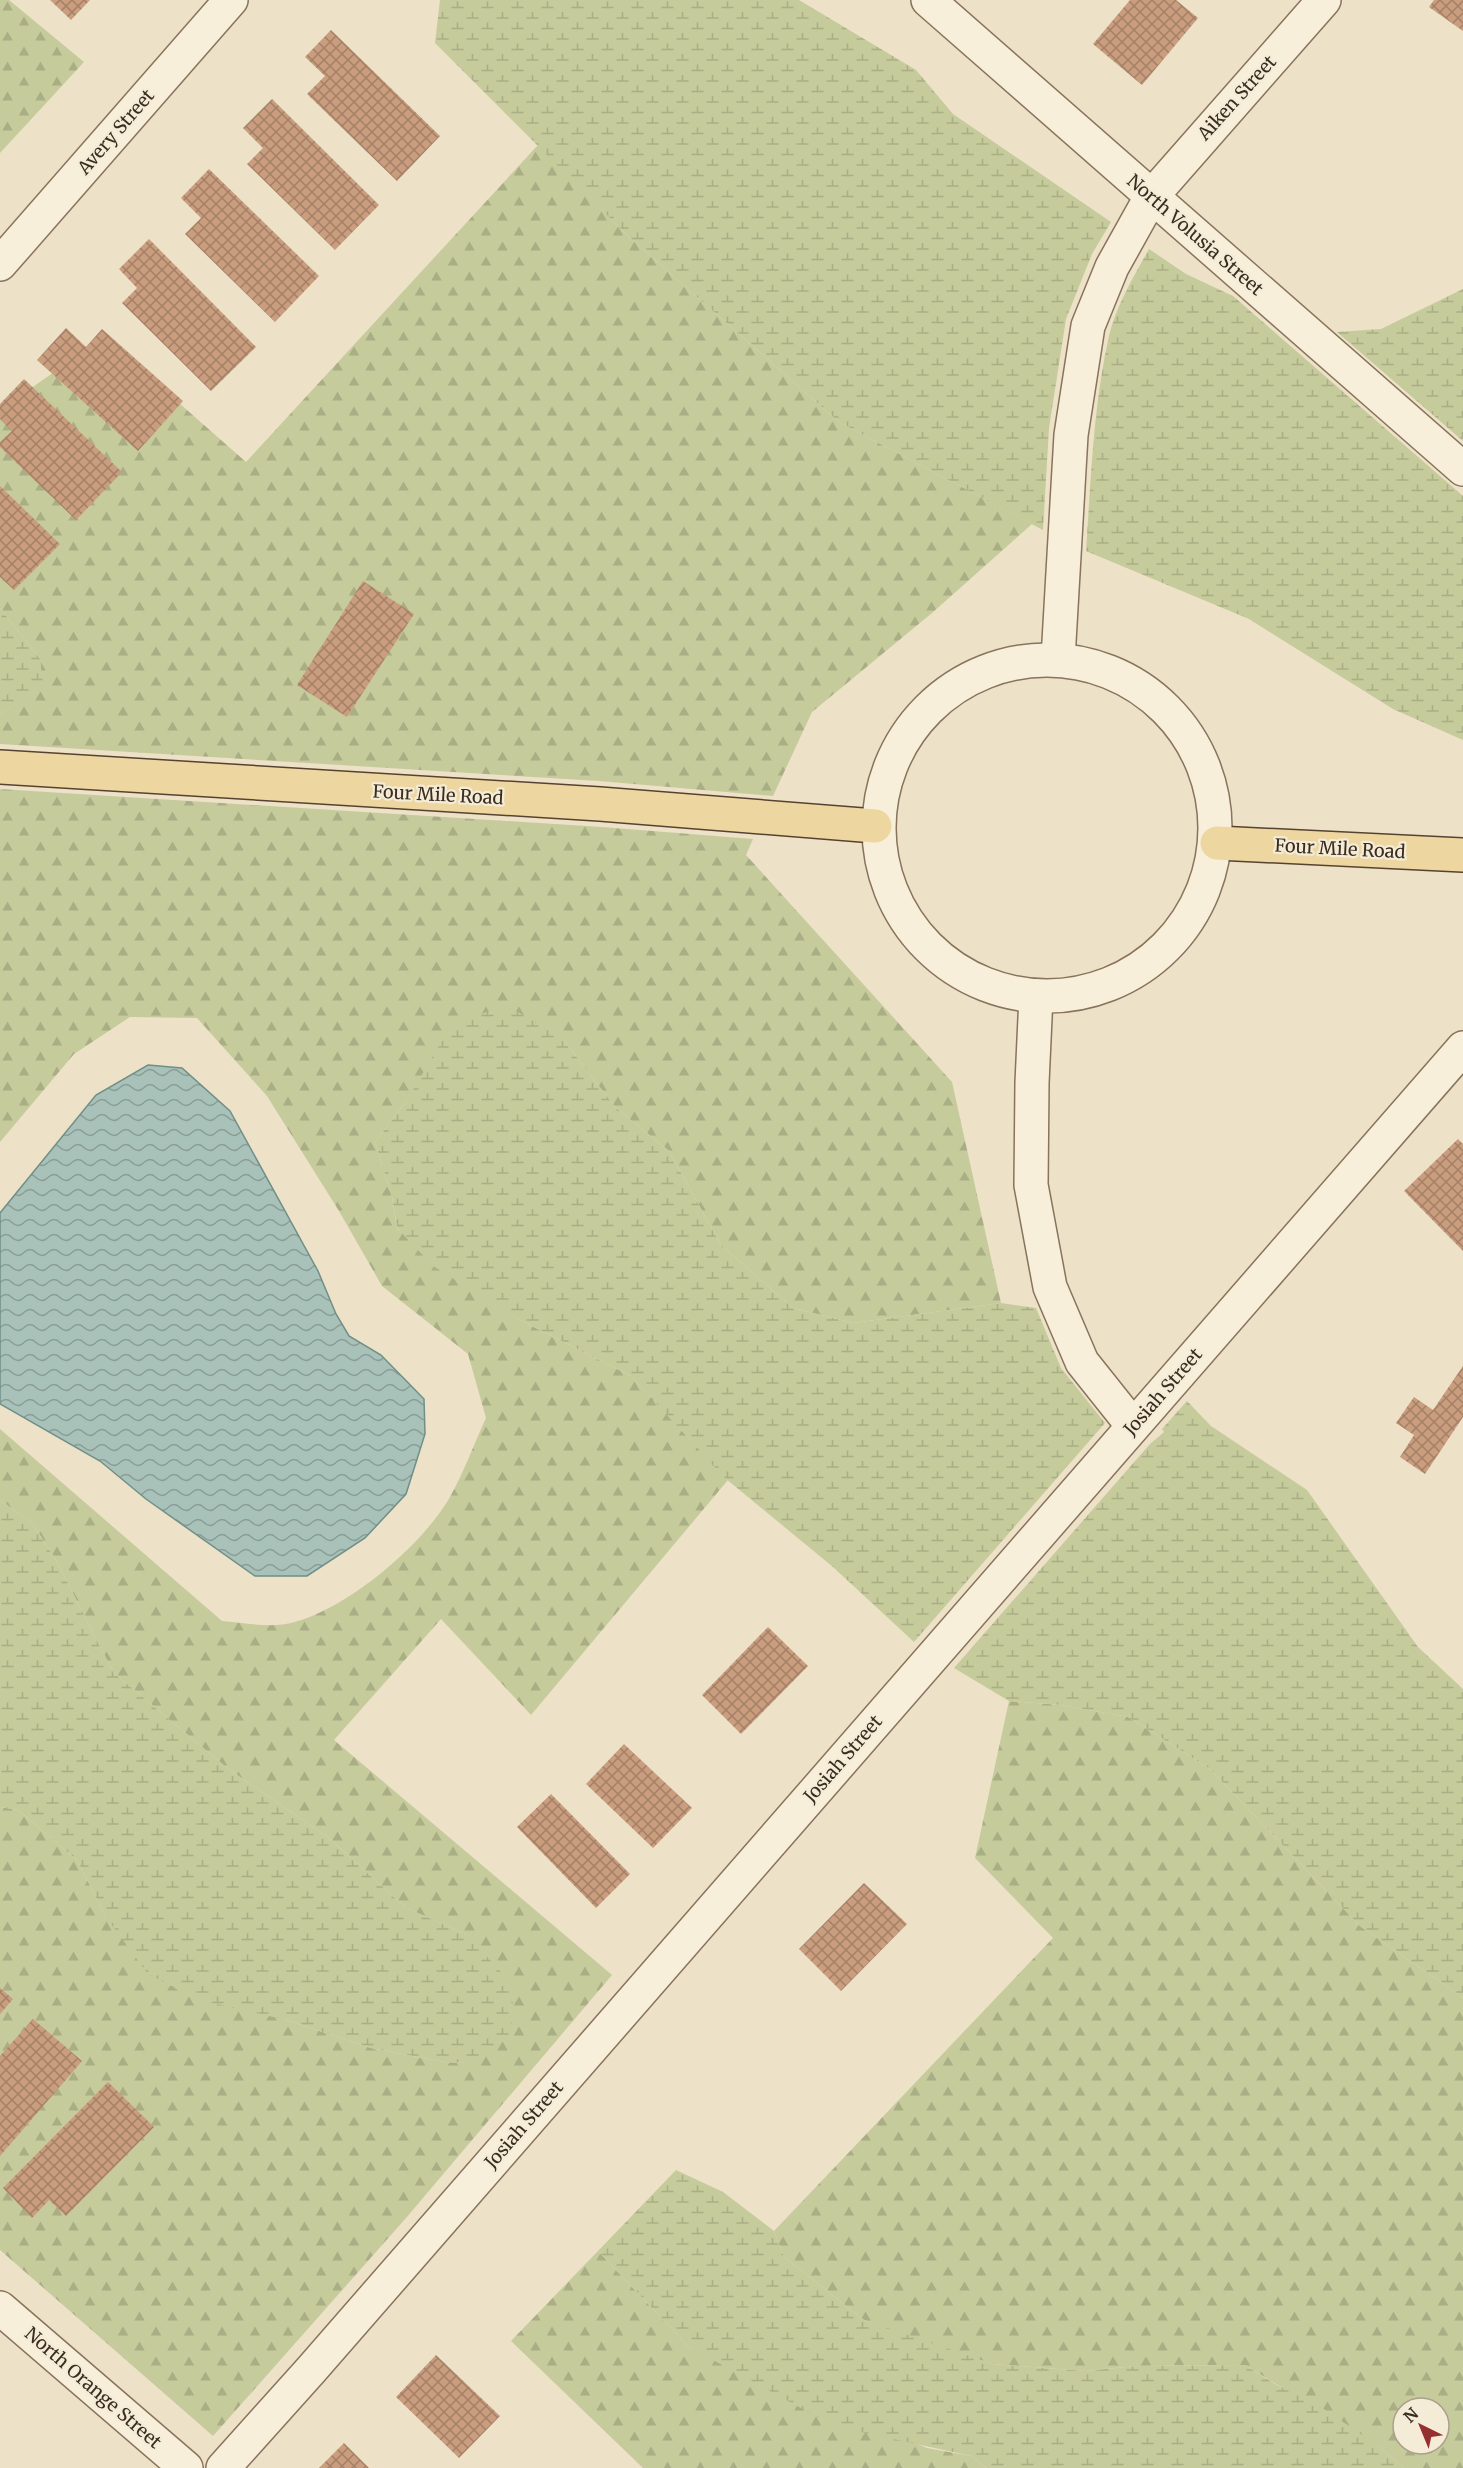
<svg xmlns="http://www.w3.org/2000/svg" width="1463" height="2468" font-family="Merriweather,serif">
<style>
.forest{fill:url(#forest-firs);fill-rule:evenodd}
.wetland{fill:url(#wetland-marsh)}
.water{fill:url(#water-waves);stroke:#6f8f87;stroke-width:1.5}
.building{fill:url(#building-cross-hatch)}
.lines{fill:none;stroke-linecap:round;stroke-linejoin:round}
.minor-casing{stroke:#88735d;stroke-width:36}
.major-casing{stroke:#564231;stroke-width:36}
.minor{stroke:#f8efda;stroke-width:33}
.major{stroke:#eed6a0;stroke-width:33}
.labels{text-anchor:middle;stroke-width:4.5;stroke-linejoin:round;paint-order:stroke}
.street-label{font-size:18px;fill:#392c20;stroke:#f4ecd6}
</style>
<defs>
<pattern id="forest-firs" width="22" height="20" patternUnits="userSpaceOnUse" patternTransform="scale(1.5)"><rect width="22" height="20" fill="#c5cb9b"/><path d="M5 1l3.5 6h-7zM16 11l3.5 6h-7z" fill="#aaae85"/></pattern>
<pattern id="wetland-marsh" width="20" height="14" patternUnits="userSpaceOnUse" patternTransform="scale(1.5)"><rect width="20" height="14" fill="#c5cb9b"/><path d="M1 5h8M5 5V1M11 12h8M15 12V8" fill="none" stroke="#aaae85"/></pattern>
<pattern id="water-waves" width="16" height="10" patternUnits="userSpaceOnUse" patternTransform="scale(1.5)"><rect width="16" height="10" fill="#a8c1b9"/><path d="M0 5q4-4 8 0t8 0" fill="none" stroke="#8a9d96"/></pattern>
<pattern id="building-cross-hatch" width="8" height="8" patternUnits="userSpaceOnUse" patternTransform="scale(1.5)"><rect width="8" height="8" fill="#c99d7e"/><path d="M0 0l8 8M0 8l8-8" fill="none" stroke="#a48067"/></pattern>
</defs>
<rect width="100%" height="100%" fill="#ede1c7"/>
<g class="forest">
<polygon points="0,0 9,0 84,62 0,153"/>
<polygon points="538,145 630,238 839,422 1032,524 932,613 812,712 773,796 599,781 0,744 0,715 42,684 40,659 0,608 0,410 104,337 246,462"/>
<path d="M0,789L602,827L753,839L746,855L952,1082L1001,1303L853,1323L793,1308L721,1245L669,1151L615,1107L562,1038L407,1100L375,1142L392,1197L397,1229L516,1318L631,1376L728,1480L531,1715L441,1619L334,1740L612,1975L406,2218L213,2436L0,2250V1807L18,1810L77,1860L106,1917L286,2020L371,2048L444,2062L468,2063L466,1934L406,1908L329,1838L227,1768L113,1672L56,1560L32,1523L0,1500V1429L222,1621C244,1623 269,1628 291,1623C346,1610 422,1546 450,1497C464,1472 474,1444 486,1418L468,1354L382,1286L339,1211L267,1096L197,1018L130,1017L74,1054L0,1142Z"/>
<path d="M1009,1701L1061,1705L1128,1717L1210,1769L1360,1926L1463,1998V2468H1404L1380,2447L1245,2365L1137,2366L1085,2371L993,2364L930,2344L864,2320L784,2257L774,2231L1053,1938L975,1858ZM1403,2408H1439V2444H1403Z"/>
<polygon points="598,2251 689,2347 927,2448 971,2456 987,2468 643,2468 511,2341"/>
</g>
<g class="wetland">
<polygon points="440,0 799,0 916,70 953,114 1111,222 1092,254 1066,319 1049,428 1043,530 839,422 630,238 435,43"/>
<path d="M1149,249L1186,274L1233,296L1463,496V740L1393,709L1249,619L1086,551C1091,479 1093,407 1109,336C1116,306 1134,276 1149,249Z"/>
<polygon points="1463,289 1463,441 1337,332 1381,329"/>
<polygon points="0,608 40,659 43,684 0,715"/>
<polygon points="508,1006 562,1038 615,1107 669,1151 721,1245 793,1308 853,1323 1001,1303 1036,1308 1061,1368 1105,1423 914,1642 833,1567 725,1478 631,1376 516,1318 433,1266 397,1228 392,1197 375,1142 407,1100 453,1022"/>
<polygon points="1187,1401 1211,1426 1307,1490 1418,1647 1463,1689 1463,1998 1360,1926 1210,1769 1128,1717 1061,1705 1009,1701 954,1668 1150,1444 1164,1432 1162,1429"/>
<polygon points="0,1500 32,1523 56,1560 113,1672 227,1768 329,1838 406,1908 466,1934 513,1985 512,2034 468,2063 444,2062 371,2048 286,2020 195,1999 147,1973 106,1917 77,1860 18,1810 0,1807"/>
<polygon points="676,2170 723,2192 774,2231 784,2257 864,2320 993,2364 1085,2371 1137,2366 1245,2365 1277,2385 1318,2405 1380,2447 1404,2468 987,2468 971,2456 834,2426 689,2347 598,2251"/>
</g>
<polygon class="water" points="148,1065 182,1068 230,1111 318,1271 336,1314 349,1336 381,1355 424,1399 425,1434 406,1494 365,1538 307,1576 255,1576 146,1499 100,1461 0,1404 0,1213 96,1095"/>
<g class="building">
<polygon points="50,0 90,0 71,20"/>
<polygon points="1130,0 1176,0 1198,18 1142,85 1093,44"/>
<polygon points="1434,0 1463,0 1463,31 1429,7"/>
<polygon points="331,30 440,136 397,181 307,94 325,76 305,57"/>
<polygon points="272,99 379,205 335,250 247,164 263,148 243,128"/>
<polygon points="209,169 319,276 275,322 185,234 201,218 181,198"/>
<polygon points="149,239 256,347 211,391 122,303 137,288 119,269"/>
<polygon points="66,328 86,347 102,329 183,401 138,451 37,360"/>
<polygon points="24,379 122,472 76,520 0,447 0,442 12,431 0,419 0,404"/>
<polygon points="0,486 60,544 14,590 0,577"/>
<polygon points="363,581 414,614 347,717 297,685"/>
<polygon points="1458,1139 1463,1144 1463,1251 1404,1191"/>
<polygon points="1463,1366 1463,1417 1425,1474 1400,1457 1414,1435 1396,1423 1414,1397 1433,1410"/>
<polygon points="768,1627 808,1666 741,1734 702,1695"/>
<polygon points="624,1744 692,1808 653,1848 586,1784"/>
<polygon points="551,1794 630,1874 596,1908 517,1827"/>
<polygon points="864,1883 907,1924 841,1991 799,1949"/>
<polygon points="0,1988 13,1999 0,2014"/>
<polygon points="33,2019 82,2061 0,2156 0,2056"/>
<polygon points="108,2082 154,2127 66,2216 49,2200 32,2218 3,2188"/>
<polygon points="436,2355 500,2416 459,2458 396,2397"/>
<polygon points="344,2443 369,2468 319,2468"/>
</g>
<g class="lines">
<g class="minor-casing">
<g id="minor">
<polyline points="928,0 1463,469"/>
<polyline points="0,264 231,0"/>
<polyline points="1058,659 1071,435 1088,326 1112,267 1151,197 1324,0"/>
<circle cx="1047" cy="828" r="168"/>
<polyline points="1036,996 1032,1083 1031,1185 1050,1287 1082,1362 1133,1426"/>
<polyline points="0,2308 186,2468"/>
<polyline points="223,2468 311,2370 1463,1048"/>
</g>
</g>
<g class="major-casing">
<g id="major">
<polyline points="0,767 600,804 875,826"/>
<polyline points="1217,843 1463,855"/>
</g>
</g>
<use href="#minor" class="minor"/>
<use href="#major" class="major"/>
</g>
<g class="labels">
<g class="street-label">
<text transform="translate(1237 98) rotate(-48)" y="6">Aiken Street</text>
<text transform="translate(116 132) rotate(-49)" y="6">Avery Street</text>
<text transform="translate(1195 235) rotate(41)" y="6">North Volusia Street</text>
<text transform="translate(438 795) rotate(3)" y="6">Four Mile Road</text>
<text transform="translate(1340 849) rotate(3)" y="6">Four Mile Road</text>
<text transform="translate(1163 1392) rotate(-49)" y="6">Josiah Street</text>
<text transform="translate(843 1759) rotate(-49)" y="6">Josiah Street</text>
<text transform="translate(524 2125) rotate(-49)" y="6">Josiah Street</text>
<text transform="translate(93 2388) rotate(41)" y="6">North Orange Street</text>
</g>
</g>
<g transform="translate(1421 2426) rotate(317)"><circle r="28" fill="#f4ecd6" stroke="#a99f8d" stroke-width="1.5"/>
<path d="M0-4.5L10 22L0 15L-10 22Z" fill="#952f30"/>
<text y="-9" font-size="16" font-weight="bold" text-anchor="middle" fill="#392c20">N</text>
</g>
</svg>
